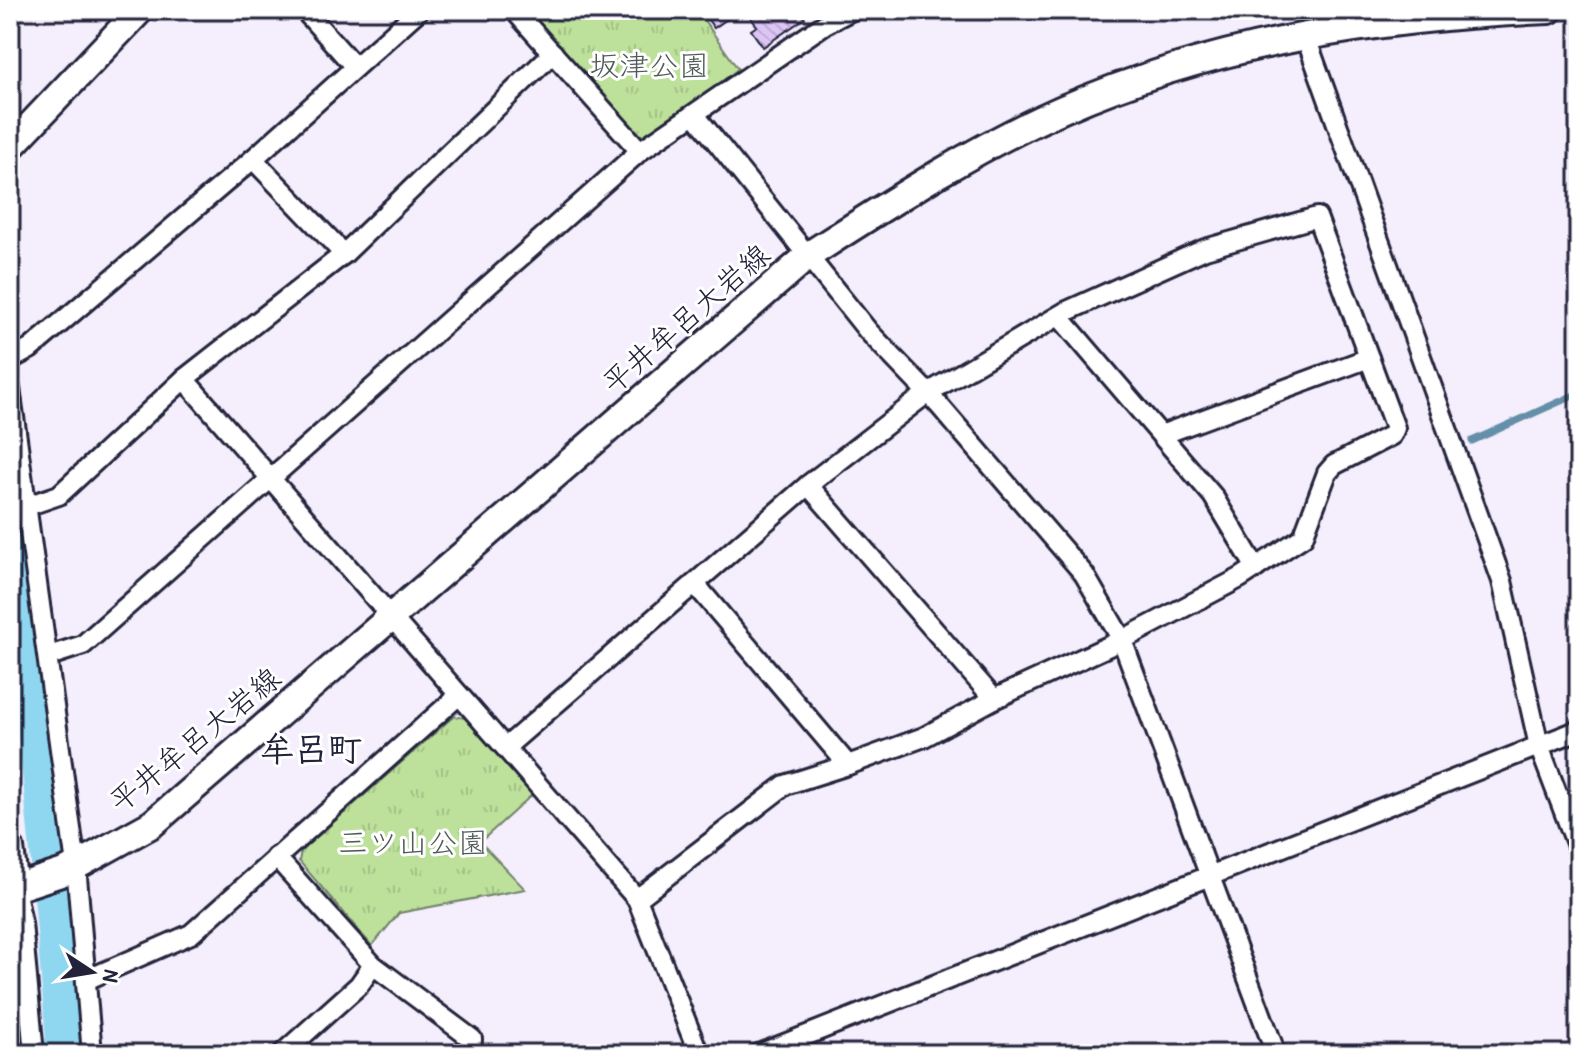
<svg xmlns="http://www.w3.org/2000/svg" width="1589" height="1064" font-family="'Patrick Hand','Klee One',sans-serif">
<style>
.park{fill:url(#park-tufts);stroke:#70826b;stroke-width:2}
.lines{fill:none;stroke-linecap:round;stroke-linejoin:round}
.stream{stroke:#638fa8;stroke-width:7}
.river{stroke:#8fd7f0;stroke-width:42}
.building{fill:url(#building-back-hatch);stroke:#22223b;stroke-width:2}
.street-casing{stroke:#22223b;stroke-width:24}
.secondary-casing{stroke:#22223b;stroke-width:32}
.street{stroke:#fff;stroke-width:18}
.secondary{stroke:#fff;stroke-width:26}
.labels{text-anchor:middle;stroke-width:6;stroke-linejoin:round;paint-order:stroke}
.park-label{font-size:30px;fill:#505b58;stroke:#fff}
.street-label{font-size:30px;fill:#22223b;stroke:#fff}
.quarter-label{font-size:34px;font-weight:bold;fill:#22223b;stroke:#fff}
</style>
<defs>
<pattern id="park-tufts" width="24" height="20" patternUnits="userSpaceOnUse" patternTransform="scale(2)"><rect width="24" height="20" fill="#bde19b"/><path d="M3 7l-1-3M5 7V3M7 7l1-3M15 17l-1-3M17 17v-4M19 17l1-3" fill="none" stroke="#a2c186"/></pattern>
<pattern id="building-back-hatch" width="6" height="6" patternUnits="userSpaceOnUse" patternTransform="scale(2)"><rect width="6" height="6" fill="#ddc6f6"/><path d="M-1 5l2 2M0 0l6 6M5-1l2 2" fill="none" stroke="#bdaad4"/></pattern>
</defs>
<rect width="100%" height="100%" fill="#f5eefc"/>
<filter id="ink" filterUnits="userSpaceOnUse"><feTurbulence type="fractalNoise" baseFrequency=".0125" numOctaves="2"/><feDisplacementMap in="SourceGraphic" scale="16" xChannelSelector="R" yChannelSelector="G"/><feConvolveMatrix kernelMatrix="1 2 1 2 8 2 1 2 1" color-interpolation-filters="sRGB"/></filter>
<g filter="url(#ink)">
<g class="park">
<polygon points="525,10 697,10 738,69 649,137 635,133"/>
<polygon points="454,716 465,718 533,794 480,842 525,889 399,913 372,946 299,861 301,851"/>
</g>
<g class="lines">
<polyline class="stream" points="1472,441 1579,393"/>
<path class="river" d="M10,534C40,701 53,869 67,1039L63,1054"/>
</g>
<g class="building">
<polygon points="701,10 740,10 714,28"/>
<polygon points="745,10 800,10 805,18 763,47 751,30 757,26"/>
</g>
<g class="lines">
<g class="street-casing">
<g id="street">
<polyline points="304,10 355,67"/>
<polyline points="514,10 640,151"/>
<polyline points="1305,35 1502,581 1539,746 1579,851"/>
<polyline points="553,53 344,254 184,379 637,899 699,1054"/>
<polyline points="695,115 868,331 938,404 1084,574 1122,640 1276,1054"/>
<polyline points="253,159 344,254"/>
<polyline points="1059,316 1213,496 1256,568"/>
<polyline points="10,360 30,349 253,159 419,10"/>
<polyline points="10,388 76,865 92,1054"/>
<polyline points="1161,435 1369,358"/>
<polyline points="808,485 994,699"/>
<polyline points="27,506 59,495 184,379"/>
<polyline points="49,656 83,645 640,151 825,24 852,10"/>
<polyline points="506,747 808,485 926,394 1065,312 1205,249 1317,217 1395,428 1392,435 1334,465 1327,473 1303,537 1240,578 1122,640 994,699 924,737 848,765 695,584"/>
<polyline points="276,857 373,965 472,1039 471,1054"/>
<polyline points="15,888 22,923 34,1054"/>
<polyline points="637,899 785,785 848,765"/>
<polyline points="86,980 191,934 459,695"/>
<polyline points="282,1054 359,985 373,965"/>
<polyline points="759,1054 1579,730"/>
</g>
</g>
<g class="secondary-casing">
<g id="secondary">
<polyline points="10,147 140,10"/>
<path d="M10,848L15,888L67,871L152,824L809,255C890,203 974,148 1063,109C1217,42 1382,17 1549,10"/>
</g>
</g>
<use href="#street" class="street"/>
<use href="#secondary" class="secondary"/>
</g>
</g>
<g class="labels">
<g class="park-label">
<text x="649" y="76">坂津公園</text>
<text x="413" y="853">三ツ山公園</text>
</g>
<g class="street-label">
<text transform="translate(686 319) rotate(-41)" y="10">平井牟呂大岩線</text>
<text transform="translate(195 740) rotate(-39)" y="10">平井牟呂大岩線</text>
</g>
<g class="quarter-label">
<text x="311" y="761">牟呂町</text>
</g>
</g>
<rect width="1589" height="1064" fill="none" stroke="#fff" stroke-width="40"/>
<rect x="20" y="20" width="1549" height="1024" fill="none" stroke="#22223b" stroke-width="3" filter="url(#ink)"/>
<g transform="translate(92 972) rotate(102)" stroke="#ffffff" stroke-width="6" paint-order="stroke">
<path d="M0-6L14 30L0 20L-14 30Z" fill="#22223b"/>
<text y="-12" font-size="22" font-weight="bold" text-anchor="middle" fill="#22223b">N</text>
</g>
</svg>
